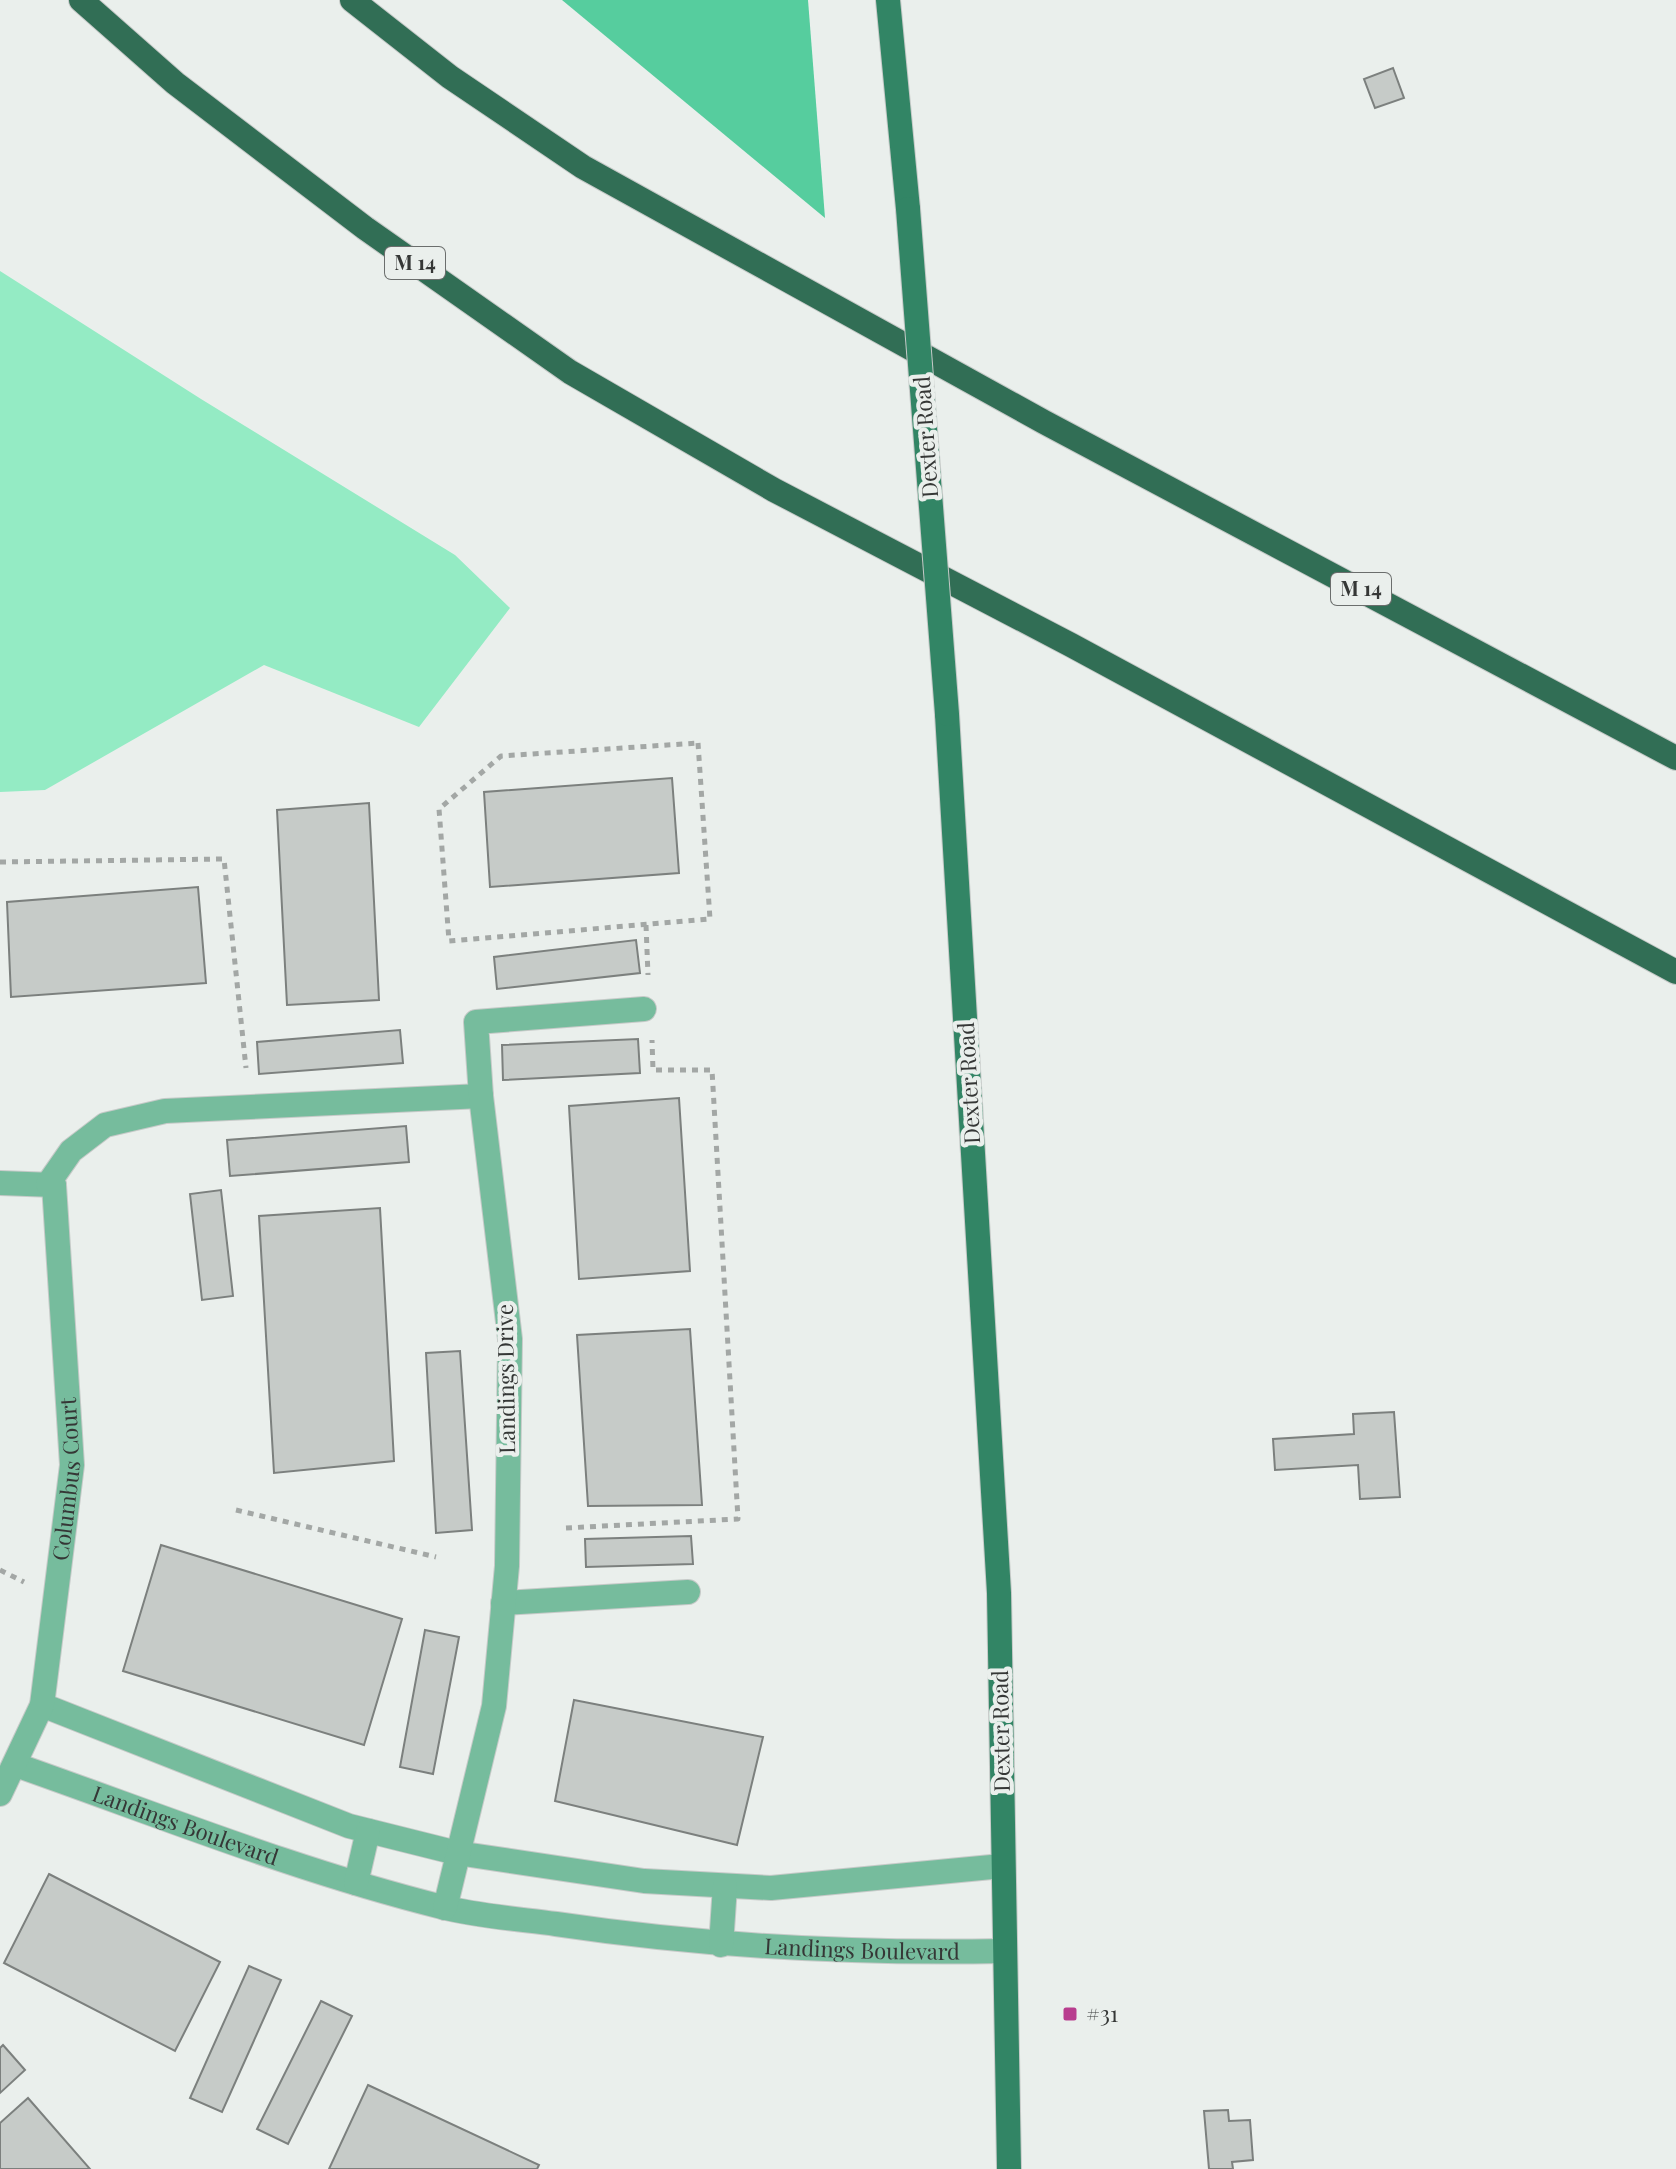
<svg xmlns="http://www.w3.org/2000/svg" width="1676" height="2169" font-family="'Playfair Display',serif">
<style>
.green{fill:#94ebc4}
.forest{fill:#56cd9e}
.building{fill:#c6cbc8;stroke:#7c807e;stroke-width:2}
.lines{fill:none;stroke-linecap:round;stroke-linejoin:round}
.minor-casing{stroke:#c6cac8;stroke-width:26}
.major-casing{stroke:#c6cac8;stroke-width:26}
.highway-casing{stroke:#c6cac8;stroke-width:26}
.path{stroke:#a3a7a5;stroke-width:5;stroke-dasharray:6 6;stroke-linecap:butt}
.minor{stroke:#76bc9d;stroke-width:24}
.major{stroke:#328565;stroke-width:24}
.highway{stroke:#316e55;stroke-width:24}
.major-bridge-casing{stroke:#c6cac8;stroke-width:26;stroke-linecap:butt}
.major-bridge{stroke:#328565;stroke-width:24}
.poi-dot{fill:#b83d8e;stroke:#eaefec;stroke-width:3}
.labels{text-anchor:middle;stroke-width:8;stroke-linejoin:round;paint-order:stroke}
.shield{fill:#eaefec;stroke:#6b6e6d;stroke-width:2}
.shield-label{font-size:20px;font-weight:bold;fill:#353736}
.street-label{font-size:22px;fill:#353736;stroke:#eaefec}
.poi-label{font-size:22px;fill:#353736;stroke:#eaefec;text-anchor:start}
</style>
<rect width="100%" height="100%" fill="#eaefec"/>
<polygon class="green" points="0,271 201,399 455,555 510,608 419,727 264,665 45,790 0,792"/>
<polygon class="forest" points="562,0 808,0 825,218"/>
<g class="building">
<polygon points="1393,68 1404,98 1375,108 1364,79"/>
<polygon points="672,778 679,873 490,887 484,792"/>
<polygon points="369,803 379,1000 287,1005 277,810"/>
<polygon points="198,887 206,983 11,997 7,902"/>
<polygon points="636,940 640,973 497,989 494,957"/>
<polygon points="400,1030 403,1063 259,1074 257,1042"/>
<polygon points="638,1039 640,1073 503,1080 502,1045"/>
<polygon points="679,1098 690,1271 579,1279 569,1106"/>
<polygon points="406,1126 409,1162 230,1176 227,1140"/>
<polygon points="221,1190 233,1296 202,1300 190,1194"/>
<polygon points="380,1208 394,1461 274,1473 259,1216"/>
<polygon points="690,1329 702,1505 588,1506 577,1335"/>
<polygon points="460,1351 472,1530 436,1533 426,1353"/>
<polygon points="1394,1412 1400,1497 1360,1499 1358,1465 1275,1470 1273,1439 1354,1434 1353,1414"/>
<polygon points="691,1536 693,1564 586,1567 585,1539"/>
<polygon points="161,1545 402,1619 364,1745 123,1671"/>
<polygon points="425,1630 459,1637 433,1774 400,1767"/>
<polygon points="574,1700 763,1737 737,1845 555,1801"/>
<polygon points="49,1874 220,1962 175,2051 4,1963"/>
<polygon points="249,1966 281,1980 222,2112 190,2098"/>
<polygon points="321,2001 352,2016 288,2144 257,2129"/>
<polygon points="3,2045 25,2070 0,2093 0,2048"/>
<polygon points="368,2085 539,2165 537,2169 329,2169"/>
<polygon points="28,2098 90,2169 0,2169 0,2123"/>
<polygon points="1228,2110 1229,2121 1250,2120 1253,2160 1232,2162 1233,2169 1209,2169 1204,2111"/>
</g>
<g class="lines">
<g class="minor-casing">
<g id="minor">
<polyline points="0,1183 54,1185"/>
<polyline points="503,1603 688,1592"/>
<polyline points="42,1705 349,1826 457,1853 644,1881 771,1888 1002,1866"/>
<path id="s1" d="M16,1765C156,1814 297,1871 442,1907C478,1916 518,1919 556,1924C704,1946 854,1954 1003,1951"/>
<path id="s2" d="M0,1794L42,1705L72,1465L54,1185L48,1184L71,1151L105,1125L165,1111L481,1096"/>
<polyline points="356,1883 368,1831"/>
<polyline points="445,1908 494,1706 507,1566 510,1339 481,1096 476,1022 644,1009"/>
<polyline points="721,1945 725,1886"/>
</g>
</g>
<g class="major-casing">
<g id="major">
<polyline points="888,0 908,209"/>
<polyline points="947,714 999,1593 1009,2169"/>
</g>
</g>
<g class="highway-casing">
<g id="highway">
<polyline points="81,0 175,83 365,228 570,372 774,490 1071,645 1676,972"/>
<polyline points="352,0 450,77 583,167 1044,422 1676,758"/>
</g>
</g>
<g class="path">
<polygon points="698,743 710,919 449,941 439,809 501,756"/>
<polyline points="0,862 224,859 246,1068"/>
<polyline points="646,925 648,975"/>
<polyline points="236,1510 436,1557"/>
<polyline points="566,1528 738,1519 712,1070 653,1070 652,1040"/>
<polyline points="0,1570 24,1582"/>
</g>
<use href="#minor" class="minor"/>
<use href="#major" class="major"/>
<use href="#highway" class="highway"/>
<g class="major-bridge-casing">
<polyline id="major-bridge" points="908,209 947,714"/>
</g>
<use href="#major-bridge" class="major-bridge"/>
</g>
<rect class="poi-dot" x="1062" y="2006" width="16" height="16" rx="4"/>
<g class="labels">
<g class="shield">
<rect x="385" y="247" width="60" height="32" rx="6"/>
<rect x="1331" y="573" width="60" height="32" rx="6"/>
</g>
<g class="shield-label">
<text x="415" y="270">M 14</text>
<text x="1361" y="596">M 14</text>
</g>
<g class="street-label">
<text transform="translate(926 437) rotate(-94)" y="8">Dexter Road</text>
<text transform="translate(969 1083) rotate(-93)" y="8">Dexter Road</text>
<text transform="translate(506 1379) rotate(-91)" y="8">Landings Drive</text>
<text dy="8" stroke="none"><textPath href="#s2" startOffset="326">Columbus Court</textPath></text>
<text transform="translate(1001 1731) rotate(-91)" y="8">Dexter Road</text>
<text dy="8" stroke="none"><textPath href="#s1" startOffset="180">Landings Boulevard</textPath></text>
<text dy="8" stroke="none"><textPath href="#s1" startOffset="872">Landings Boulevard</textPath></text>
</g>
<g class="poi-label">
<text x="1086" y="2022">#31</text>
</g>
</g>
</svg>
